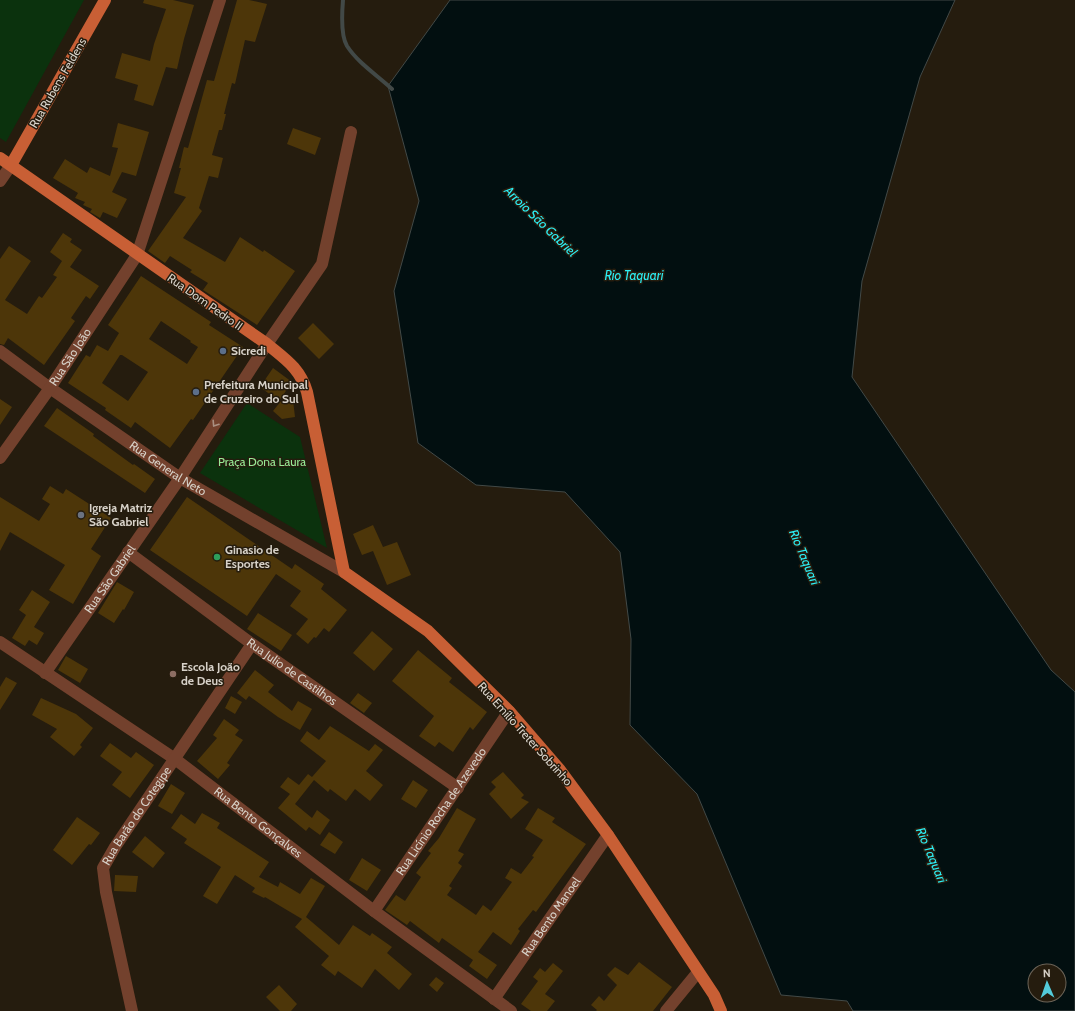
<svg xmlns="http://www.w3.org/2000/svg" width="1075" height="1011" font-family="Cabin,sans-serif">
<rect width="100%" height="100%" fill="#251c0e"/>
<!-- green -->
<path fill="#0b320d" d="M0,0H84L6,142L0,138Z
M247,403L300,437L327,548L200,473Z"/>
<!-- water -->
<path fill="#020f10" stroke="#424947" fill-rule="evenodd" d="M450,0H955L920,77L862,281L852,377L1051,670L1075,692V1011H853L847,1001L781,995L697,794L630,725L631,639L620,552L565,492L476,485L418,443L394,291L419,201L388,86ZM1035,971H1059V995H1035Z"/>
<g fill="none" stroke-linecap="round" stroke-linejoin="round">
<!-- stream -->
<path stroke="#424947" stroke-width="4" d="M343,0C342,12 341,36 347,46C358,63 377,75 392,89"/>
</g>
<!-- building -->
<path fill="#4d3609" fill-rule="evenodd" d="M144,0H173L194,5L184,39L177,69L166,67L153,106L134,100L138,85L115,78L122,53L150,61L154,44L166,9L143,3Z
M237,0H249L267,4L255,42L245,40L235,84L232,83L224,114H226L222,130H219L212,155L223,158L218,178L209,176L199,208L202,211L183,238L225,262L240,237L263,252L264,250L295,271L257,325L203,290L208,283L190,272L192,270L170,256L165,263L148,251L186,197L174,193L181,168H179L184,147L188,148L207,80L214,81Z
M118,123L149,132L136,176L122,172L112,192L127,199L117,218L103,212L100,218L90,212L92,209L83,205L85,202L75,198L78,193L53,178L65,159L87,173L90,167L110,176L118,148L112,147Z
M293,128L321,138L315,155L287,144Z
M63,233L72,239L70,242L82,250L70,267L99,286L90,299L86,296L71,318L75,321L44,365L8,338L4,345L0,344V259L9,246L31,261L5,300L27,314L39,296L42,298L57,277L53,275L62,261L50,252Z
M141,276L211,322L209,325L243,347L193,420L191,419L170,448L135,422L131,428L105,410L106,408L68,383L86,355L90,357L97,345L108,351L119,333L108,325ZM161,321L191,341L190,342L198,347L187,364L149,339ZM120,355H122L148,372L128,401L102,383Z
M313,323L334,344L319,359L298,338Z
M273,368L292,382L279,401L260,387Z
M0,399L12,407L0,425Z
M293,400L295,417L282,419L273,411L281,401Z
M57,408L94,434L93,436L133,465L134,464L155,479L145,493L44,426Z
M50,486L63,494L66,489L111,518L91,549L101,556L73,604L49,590L65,565L10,532L0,551V497L39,521L50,504L42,499Z
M187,497L292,569L295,564L324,584L321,589L347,610L329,632L324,628L316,638L314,637L308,644L296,634L308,619L290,606L301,591L276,574L247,616L150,550Z
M373,525L383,547L397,542L411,575L387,585L373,551L362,555L353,534Z
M117,582L134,592L124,610L123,609L114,623L98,613Z
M32,590L50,602L34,627L44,633L37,645L29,640L25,646L12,638L26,615L19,610Z
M258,613L292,635L281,651L247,629Z
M372,631L393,649L374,671L353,653Z
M418,650L452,678L449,682L487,712L473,730L470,727L453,752L439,742L435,747L419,736L434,716L392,681Z
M66,656L88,669L80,683L58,670Z
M255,670L274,685L268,692L292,711L298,701L312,709L300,730L278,717L249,696L246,700L237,693Z
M6,677L17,683L0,710V687Z
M358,693L372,703L364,713L350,703Z
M231,696L242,702L235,714L225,708Z
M41,698L76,714L93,728L80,745L82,747L74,756L50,737L57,729L32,715Z
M224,719L239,730L235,735L243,740L227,763L230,765L218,779L197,761L217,738L213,735Z
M330,726L369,751L375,744L383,750L366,771L383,785L370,801L355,789L346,801L330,789L328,792L314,780L295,804L312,818L317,810L330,820L320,835L309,827L306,831L278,808L290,794L280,787L288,777L299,785L308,774L312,777L326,761L300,741L307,731L319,740Z
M110,743L131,758L136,752L154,765L130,798L112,785L122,772L100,756Z
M503,772L524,795L521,798L529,802L511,819L489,794L496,787L491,782Z
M413,780L428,790L416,808L401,799Z
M171,784L185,793L172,814L158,806Z
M457,808L476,819L458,851L464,854L458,863L462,866L449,886L452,888L447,895L476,915L483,905L491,911L512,882L505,878L511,868L521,874L534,857L532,856L543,840L525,829L538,808L555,818L552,822L586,844L536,912L533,910L518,929L520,931L511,945L493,932L478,952L497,965L487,979L469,966L473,960L442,938L439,943L410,921L407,925L385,910L396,895L405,901L421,877L416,873L431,853L428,851L439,838Z
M202,813L220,823L217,828L269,862L259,877L278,887L280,882L300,894L311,878L325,886L306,917L339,945L353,925L370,936L372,933L392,947L387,953L412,974L399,990L375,969L362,988L338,971L335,976L321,965L329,956L295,927L302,919L265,897L264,898L252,892L255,888L235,875L217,904L203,896L221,867L184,843L187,839L171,828L181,814L195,824Z
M77,817L100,833L91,845L89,844L72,865L53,850Z
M329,832L343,842L335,854L320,845Z
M145,836L165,853L153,868L132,852Z
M362,858L381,870L367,891L349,880Z
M115,875L138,876L136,892L114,891Z
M639,962L672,987L653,1011H596L597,1010L591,1005L599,996L604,1001L617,985L607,975L615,967L628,975Z
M553,963L563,971L545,994L555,1001L547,1011H531L521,1004L538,981L533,977L540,968L545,972Z
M436,977L444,983L437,992L429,985Z
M279,985L297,1004L291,1011H280L266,997Z"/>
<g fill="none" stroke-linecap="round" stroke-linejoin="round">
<!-- minor -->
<g stroke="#73412d" stroke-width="12">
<path d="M0,181L11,165"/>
<path id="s1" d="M0,351L50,388L180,478L344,572"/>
<path id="s2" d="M0,458L50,388L137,255L220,0"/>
<path id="s3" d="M128,552L252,644L458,788"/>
<path id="s4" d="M0,642L175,759L374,911L511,1011"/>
<path id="s5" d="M45,673L180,478L267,344L322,264L351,132"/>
<path id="s6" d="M374,911L509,711"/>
<path id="s7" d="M494,999L608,835"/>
<path id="s8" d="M132,1011L106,892L103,868L115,847L252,644"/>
<path d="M666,1011L698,972"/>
</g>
<!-- major -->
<path stroke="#c85f35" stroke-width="12" d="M0,158L267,344C285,359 300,368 307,392L344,572L428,631L509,711L560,770L608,835L714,995L721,1011
M11,165L105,0"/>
</g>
<!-- one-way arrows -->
<defs><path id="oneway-chevron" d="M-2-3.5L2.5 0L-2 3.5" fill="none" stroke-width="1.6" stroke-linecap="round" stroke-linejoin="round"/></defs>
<use stroke="#aa9082" href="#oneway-chevron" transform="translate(215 424) rotate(123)"/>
<!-- markers -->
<g fill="#5c6f8a" stroke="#251c0e" stroke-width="1.5">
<circle cx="223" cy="351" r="4"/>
<circle cx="196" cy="392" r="4"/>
</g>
<circle fill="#6b7280" stroke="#251c0e" stroke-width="1.5" cx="81" cy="515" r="4"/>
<circle fill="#2e9e5b" stroke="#251c0e" stroke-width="1.5" cx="217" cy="557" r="4"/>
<circle fill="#8d6e63" stroke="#251c0e" stroke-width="1.5" cx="173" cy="674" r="4"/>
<g text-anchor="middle" stroke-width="3" stroke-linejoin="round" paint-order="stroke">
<!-- street labels -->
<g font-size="12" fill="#d7d1c8" stroke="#251c0e">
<text transform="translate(58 83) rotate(-60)" y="4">Rua Rubens Feldens</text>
<text transform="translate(205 302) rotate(35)" y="4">Rua Dom Pedro II</text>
<text dy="4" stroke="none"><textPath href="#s2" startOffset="123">Rua São João</textPath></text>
<text dy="4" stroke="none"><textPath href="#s1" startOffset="205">Rua General Neto</textPath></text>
<text dy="4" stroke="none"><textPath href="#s5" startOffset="114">Rua São Gabriel</textPath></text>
<text dy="4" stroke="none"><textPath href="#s3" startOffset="203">Rua Julio de Castilhos</textPath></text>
<text transform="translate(525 734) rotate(48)" y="4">Rua Emílio Treter Sobrinho</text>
<text dy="4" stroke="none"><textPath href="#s6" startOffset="120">Rua Licínio Rocha de Azevedo</textPath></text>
<text dy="4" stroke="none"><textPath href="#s8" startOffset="208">Rua Barão do Cotegipe</textPath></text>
<text dy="4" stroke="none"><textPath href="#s4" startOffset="315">Rua Bento Gonçalves</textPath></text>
<text dy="4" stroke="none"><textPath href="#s7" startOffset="100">Rua Bento Manoel</textPath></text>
</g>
<!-- poi labels -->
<g font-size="12" font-weight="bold" fill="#d7d1c8" stroke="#251c0e" text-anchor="start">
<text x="231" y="355">Sicredi</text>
<text x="204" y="389">Prefeitura Municipal<tspan x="204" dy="14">de Cruzeiro do Sul</tspan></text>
<text x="89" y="512">Igreja Matriz<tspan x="89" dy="14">São Gabriel</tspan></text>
<text x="225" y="554">Ginasio de<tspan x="225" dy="14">Esportes</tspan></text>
<text x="181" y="671">Escola João<tspan x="181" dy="14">de Deus</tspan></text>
</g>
<!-- park labels -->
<g font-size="12" fill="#97ea95" stroke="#251c0e">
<text x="262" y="466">Praça Dona Laura</text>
</g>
<!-- water labels -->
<g font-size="13" font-style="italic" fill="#2ceef4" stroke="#251c0e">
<text transform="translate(541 221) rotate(44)" y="5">Arroio São Gabriel</text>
<text x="634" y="280">Rio Taquari</text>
<text transform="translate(805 557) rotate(67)" y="5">Rio Taquari</text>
<text transform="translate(932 855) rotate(67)" y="5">Rio Taquari</text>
</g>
</g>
<!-- north arrow -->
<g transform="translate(1047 983) rotate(358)"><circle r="19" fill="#251c0e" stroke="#6c6458"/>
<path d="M0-3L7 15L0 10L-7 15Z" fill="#53cbda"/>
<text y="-6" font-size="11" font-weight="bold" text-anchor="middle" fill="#d7d1c8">N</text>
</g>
</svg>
